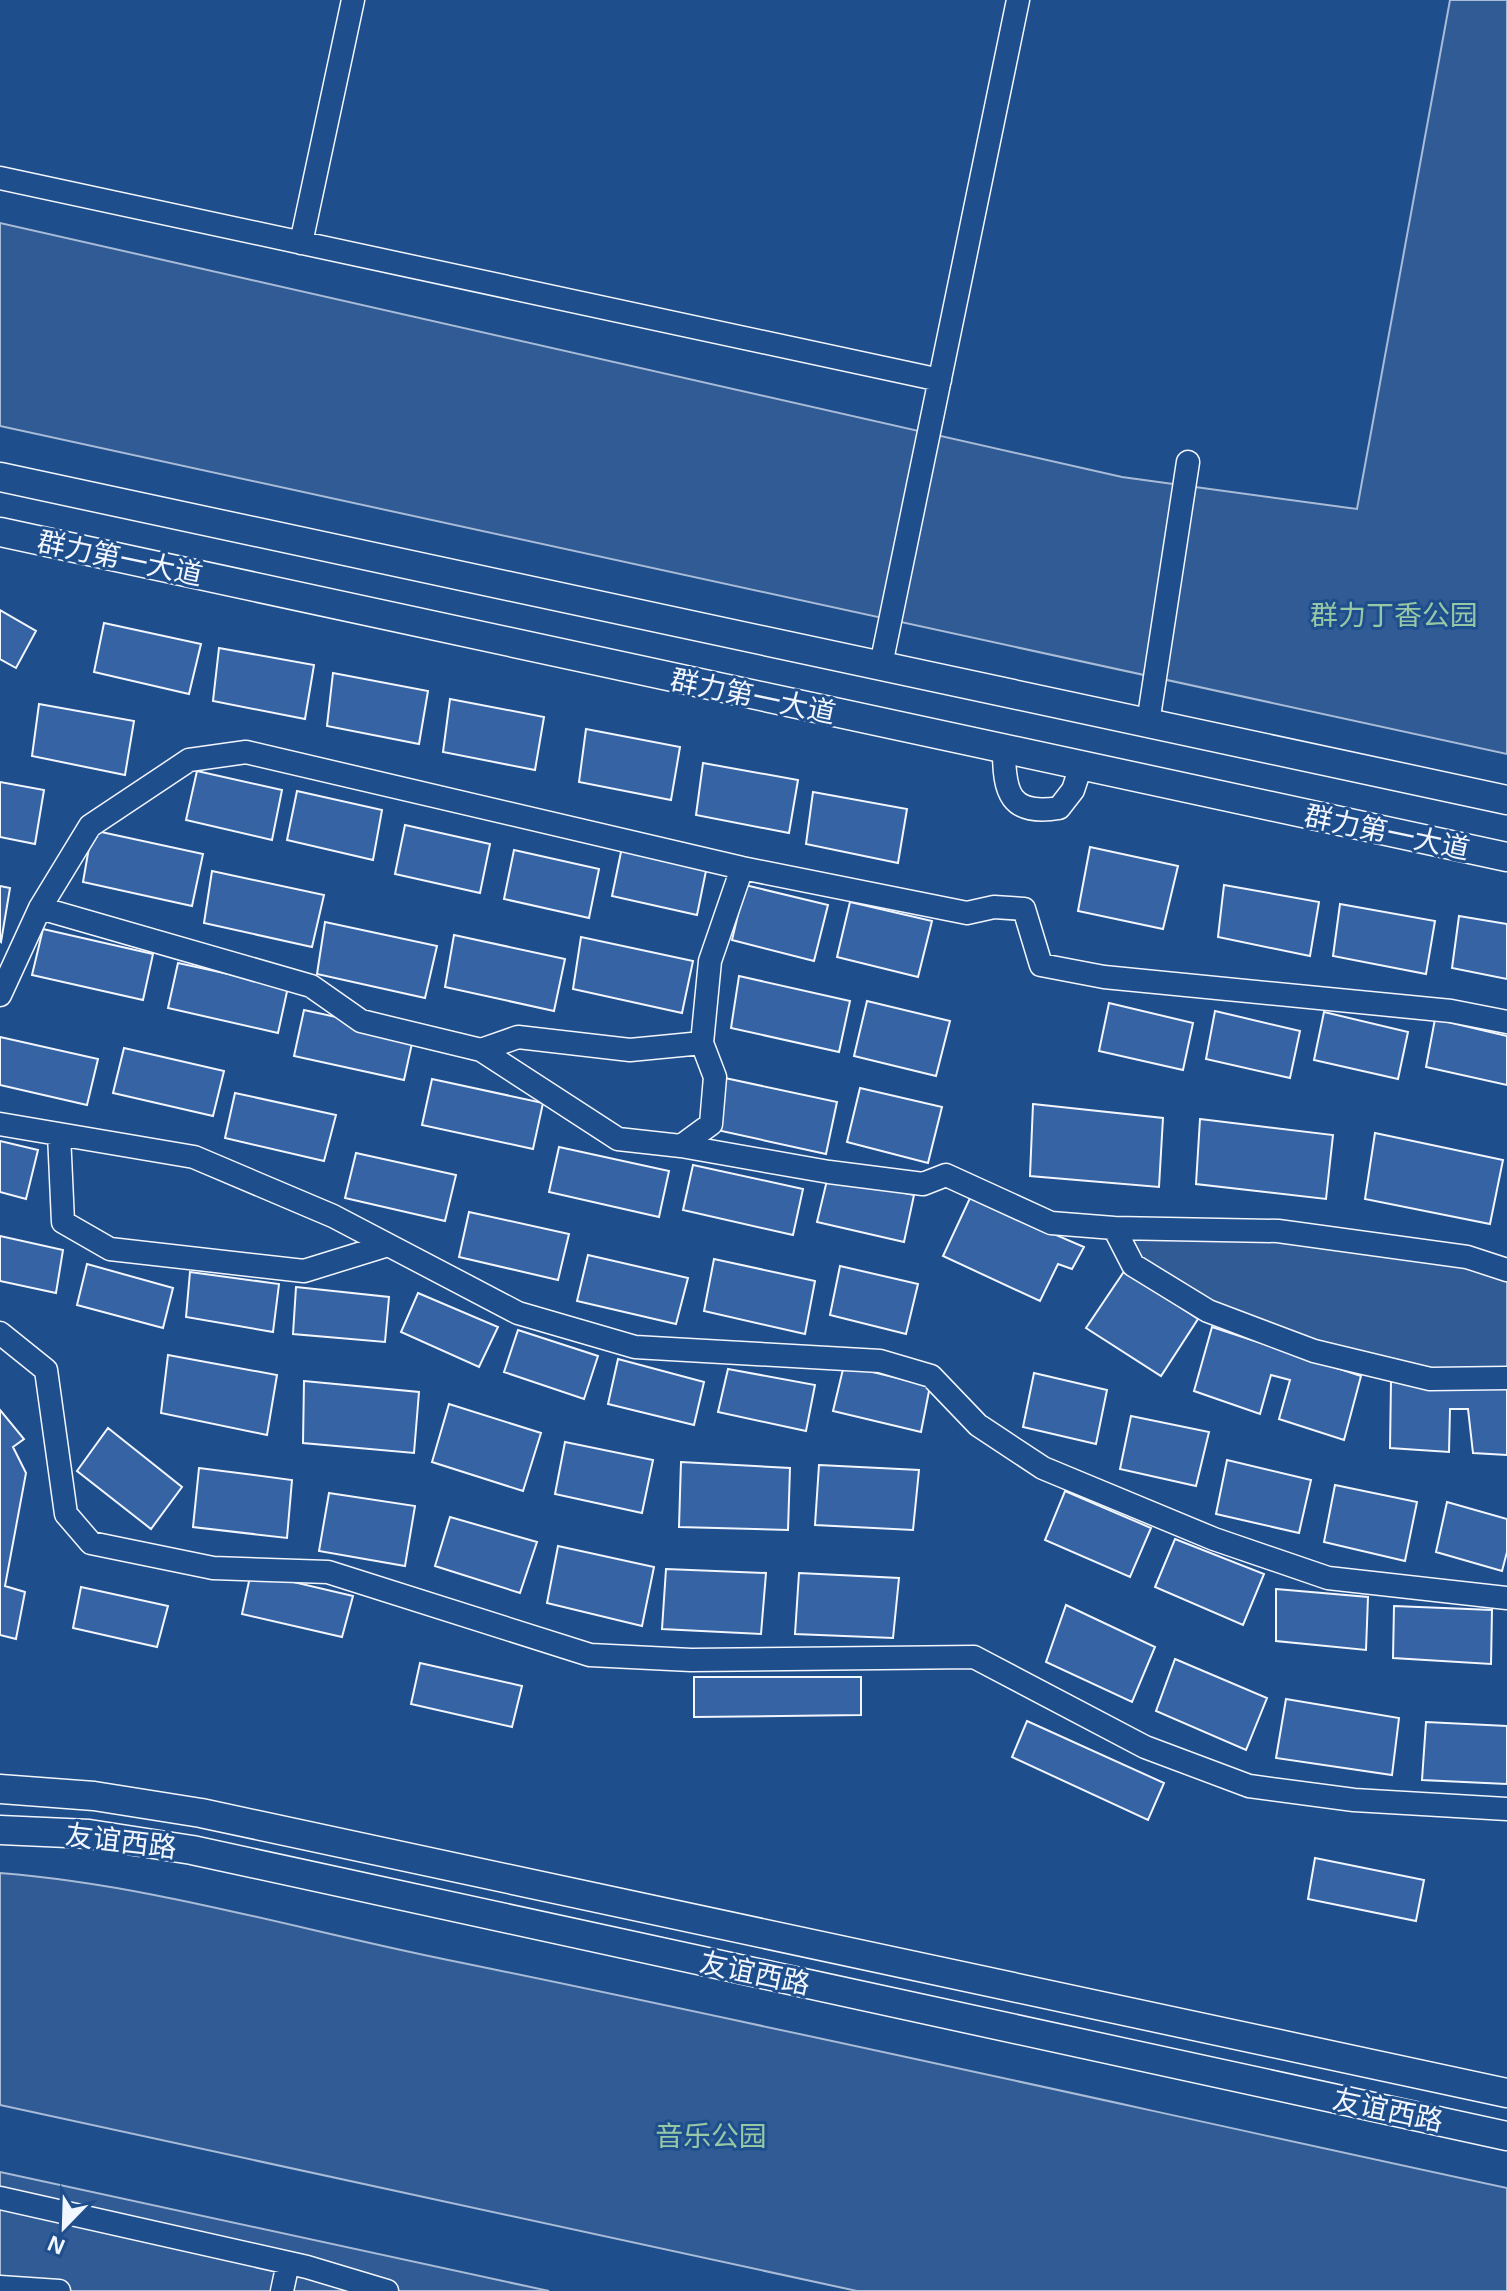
<svg xmlns="http://www.w3.org/2000/svg" width="1507" height="2291" font-family="Helvetica,'Noto Sans SC',sans-serif">
<rect width="100%" height="100%" fill="#1f4e8c"/>
<!-- green -->
<path fill="#305b95" stroke="#a8bbd7" stroke-width="2" d="M1450,0H1507V754L0,426V223L1122,477L1357,509Z
M1114,1228L1278,1231L1507,1270V1378L1430,1379L1314,1351L1133,1265Z
M0,1873C152,1885 299,1930 448,1960C802,2032 1154,2112 1507,2188V2291H857L0,2105Z
M0,2172L549,2291H0Z"/>
<!-- building -->
<path fill="#3563a3" stroke="#f2f6ff" stroke-width="2" d="M0,610L36,631L16,668L0,659Z
M104,623L201,644L189,694L94,672Z
M219,648L314,665L305,719L213,701Z
M333,673L428,691L419,744L327,726Z
M450,699L544,717L535,770L443,752Z
M39,704L134,721L125,775L32,756Z
M586,729L680,747L671,800L579,782Z
M703,763L798,780L789,833L696,815Z
M197,771L282,790L272,840L186,820Z
M0,782L44,790L35,844L0,837Z
M297,791L382,810L373,860L287,840Z
M813,792L907,809L898,863L806,844Z
M405,825L490,844L480,893L395,874Z
M92,830L203,854L192,906L83,882Z
M622,847L707,866L697,915L612,896Z
M1090,847L1178,866L1163,929L1078,911Z
M514,850L599,869L589,918L504,899Z
M212,871L324,895L312,947L204,923Z
M745,885L828,905L814,961L732,940Z
M1224,885L1319,902L1310,956L1218,937Z
M0,886L10,888L1,942L0,941Z
M850,902L932,921L918,977L837,957Z
M1340,904L1435,921L1426,974L1333,956Z
M1459,916L1507,924V979L1452,968Z
M325,922L437,946L425,998L317,974Z
M43,929L153,954L143,1000L32,975Z
M454,935L565,959L554,1011L445,987Z
M581,937L693,961L682,1013L573,989Z
M178,963L288,987L278,1033L168,1008Z
M739,976L850,1001L839,1052L731,1028Z
M867,1001L950,1021L936,1076L854,1056Z
M1109,1003L1193,1023L1183,1070L1099,1051Z
M304,1010L414,1034L404,1080L294,1056Z
M1215,1011L1300,1031L1290,1078L1206,1059Z
M1324,1012L1408,1032L1398,1079L1314,1060Z
M1435,1019L1507,1036V1085L1426,1067Z
M0,1037L98,1059L87,1105L0,1085Z
M124,1048L224,1071L213,1116L113,1093Z
M725,1078L837,1102L826,1154L717,1130Z
M432,1079L543,1103L533,1149L422,1125Z
M860,1088L942,1107L928,1163L847,1142Z
M235,1093L336,1115L324,1161L225,1138Z
M1033,1104L1163,1118L1159,1187L1030,1176Z
M1200,1119L1333,1135L1326,1199L1196,1184Z
M1375,1133L1503,1160L1490,1224L1365,1199Z
M0,1141L38,1150L26,1199L0,1192Z
M559,1147L669,1171L659,1217L549,1192Z
M356,1153L456,1175L445,1221L345,1198Z
M693,1165L803,1189L793,1235L683,1210Z
M828,1176L914,1195L904,1242L817,1222Z
M970,1198L1084,1247L1072,1269L1058,1264L1040,1301L943,1256Z
M469,1212L569,1234L558,1280L459,1257Z
M0,1236L63,1250L56,1293L0,1281Z
M588,1255L688,1278L676,1324L577,1301Z
M714,1259L815,1281L805,1334L704,1311Z
M87,1264L173,1288L163,1328L77,1305Z
M840,1266L918,1284L906,1334L830,1315Z
M1125,1270L1198,1319L1161,1376L1086,1328Z
M190,1272L279,1284L273,1332L186,1317Z
M296,1287L389,1297L385,1342L293,1334Z
M418,1293L498,1327L479,1367L401,1332Z
M1212,1327L1361,1376L1344,1440L1279,1419L1290,1380L1271,1375L1260,1414L1194,1391Z
M518,1330L598,1356L584,1399L504,1372Z
M168,1355L277,1375L267,1435L161,1413Z
M618,1359L704,1382L694,1425L608,1404Z
M844,1365L930,1386L921,1432L833,1411Z
M728,1369L815,1385L806,1431L718,1412Z
M1034,1373L1107,1390L1096,1444L1023,1427Z
M304,1381L419,1392L414,1453L303,1443Z
M1391,1381L1507,1386V1455L1473,1453L1468,1409H1450L1449,1452L1390,1448Z
M449,1404L541,1433L523,1491L432,1462Z
M0,1410L24,1439L13,1447L26,1473L5,1586L25,1592L16,1639L0,1635Z
M1131,1416L1209,1432L1196,1486L1120,1469Z
M108,1428L182,1487L151,1529L77,1471Z
M565,1442L653,1460L642,1513L555,1494Z
M1227,1460L1311,1480L1299,1533L1216,1514Z
M681,1462L790,1468L788,1530L679,1527Z
M819,1465L919,1470L913,1530L815,1525Z
M199,1468L292,1480L287,1538L193,1527Z
M1335,1485L1417,1502L1405,1561L1324,1542Z
M1065,1491L1151,1528L1130,1577L1045,1540Z
M329,1493L415,1506L405,1566L319,1551Z
M1447,1502L1507,1519V1552L1502,1571L1436,1552Z
M450,1517L537,1542L520,1593L435,1566Z
M1175,1539L1264,1574L1243,1625L1155,1587Z
M558,1546L654,1567L642,1626L547,1603Z
M666,1569L766,1573L761,1634L662,1629Z
M251,1572L353,1596L342,1637L242,1614Z
M799,1573L899,1578L893,1638L795,1634Z
M81,1587L168,1606L157,1647L73,1628Z
M1276,1589L1368,1597L1366,1650L1276,1641Z
M1066,1605L1155,1647L1132,1702L1046,1662Z
M1394,1606L1492,1610L1491,1664L1393,1658Z
M1175,1659L1267,1698L1246,1750L1156,1711Z
M420,1663L522,1686L512,1727L411,1704Z
M694,1677H861V1715L694,1717Z
M1286,1699L1399,1718L1392,1775L1276,1758Z
M1027,1721L1164,1783L1148,1820L1012,1757Z
M1426,1722L1507,1726V1784L1422,1780Z
M1315,1858L1424,1880L1416,1921L1308,1899Z"/>
<g fill="none" stroke-linecap="round" stroke-linejoin="round">
<defs>
<path id="minor" d="M0,178L940,380
M301,243L353,0
M881,665L1018,0
M1148,723L1188,462
M1004,750C1004,793 1010,816 1059,808L1073,790L1081,766
M40,908L311,986L361,1021L481,1050L618,1139L681,1146L711,1124L715,1077L702,1043L710,961L742,868
M0,995L40,908L90,826L189,760L246,752L742,868L967,913L994,907L1024,909L1041,965L1104,977L1451,1011L1507,1022
M481,1050L518,1037L630,1050L702,1043
M0,1124L194,1157L333,1216L518,1313L635,1347L880,1361L931,1376L978,1425L1043,1468L1214,1539L1328,1578L1507,1598
M59,1134L63,1222L110,1249L304,1271L388,1245
M681,1146L829,1172L923,1184L946,1175L1051,1223L1114,1228L1133,1265L1208,1311L1314,1351L1430,1379L1507,1378
M1114,1228L1278,1231L1467,1257L1507,1270
M0,1333L46,1370L66,1514L91,1543L213,1568L328,1572L590,1655L691,1660L974,1657L1145,1747L1249,1786L1354,1800L1507,1809
M0,2198L307,2267L387,2291
M0,2287L59,2291
M282,2291L288,2263"/>
<path id="major" d="M0,477L1507,800
M0,532L1507,857
M0,1789L94,1796L201,1813L1507,2093
M0,1830L89,1834L192,1850L1507,2136"/>
</defs>
<!-- minor casing -->
<use href="#minor" stroke="#f2f6ff" stroke-width="25"/>
<!-- major casing -->
<use href="#major" stroke="#f2f6ff" stroke-width="31"/>
<!-- minor -->
<use href="#minor" stroke="#1f4e8c" stroke-width="22"/>
<!-- major -->
<use href="#major" stroke="#1f4e8c" stroke-width="28"/>
</g>
<g text-anchor="middle" stroke-width="6" stroke-linejoin="round" paint-order="stroke">
<!-- street labels -->
<g font-size="28" fill="#f2f6ff" stroke="#1f4e8c">
<text transform="translate(120 558) rotate(12)" y="10">群力第一大道</text>
<text transform="translate(753 696) rotate(12)" y="10">群力第一大道</text>
<text transform="translate(1387 832) rotate(12)" y="10">群力第一大道</text>
<text transform="translate(121 1841) rotate(7)" y="10">友谊西路</text>
<text transform="translate(755 1973) rotate(12)" y="10">友谊西路</text>
<text transform="translate(1388 2110) rotate(12)" y="10">友谊西路</text>
</g>
<!-- park labels -->
<g font-size="28" fill="#97c8a6" stroke="#1f4e8c">
<text x="1394" y="625">群力丁香公园</text>
<text x="711" y="2146">音乐公园</text>
</g>
</g>
<!-- north arrow -->
<g transform="translate(64 2227) rotate(203)" stroke="#1f4e8c" stroke-width="6" paint-order="stroke">
<path d="M0-6L14 30L0 20L-14 30Z" fill="#f2f6ff"/>
<text y="-12" font-size="22" font-weight="bold" text-anchor="middle" fill="#f2f6ff">N</text>
</g>
</svg>
